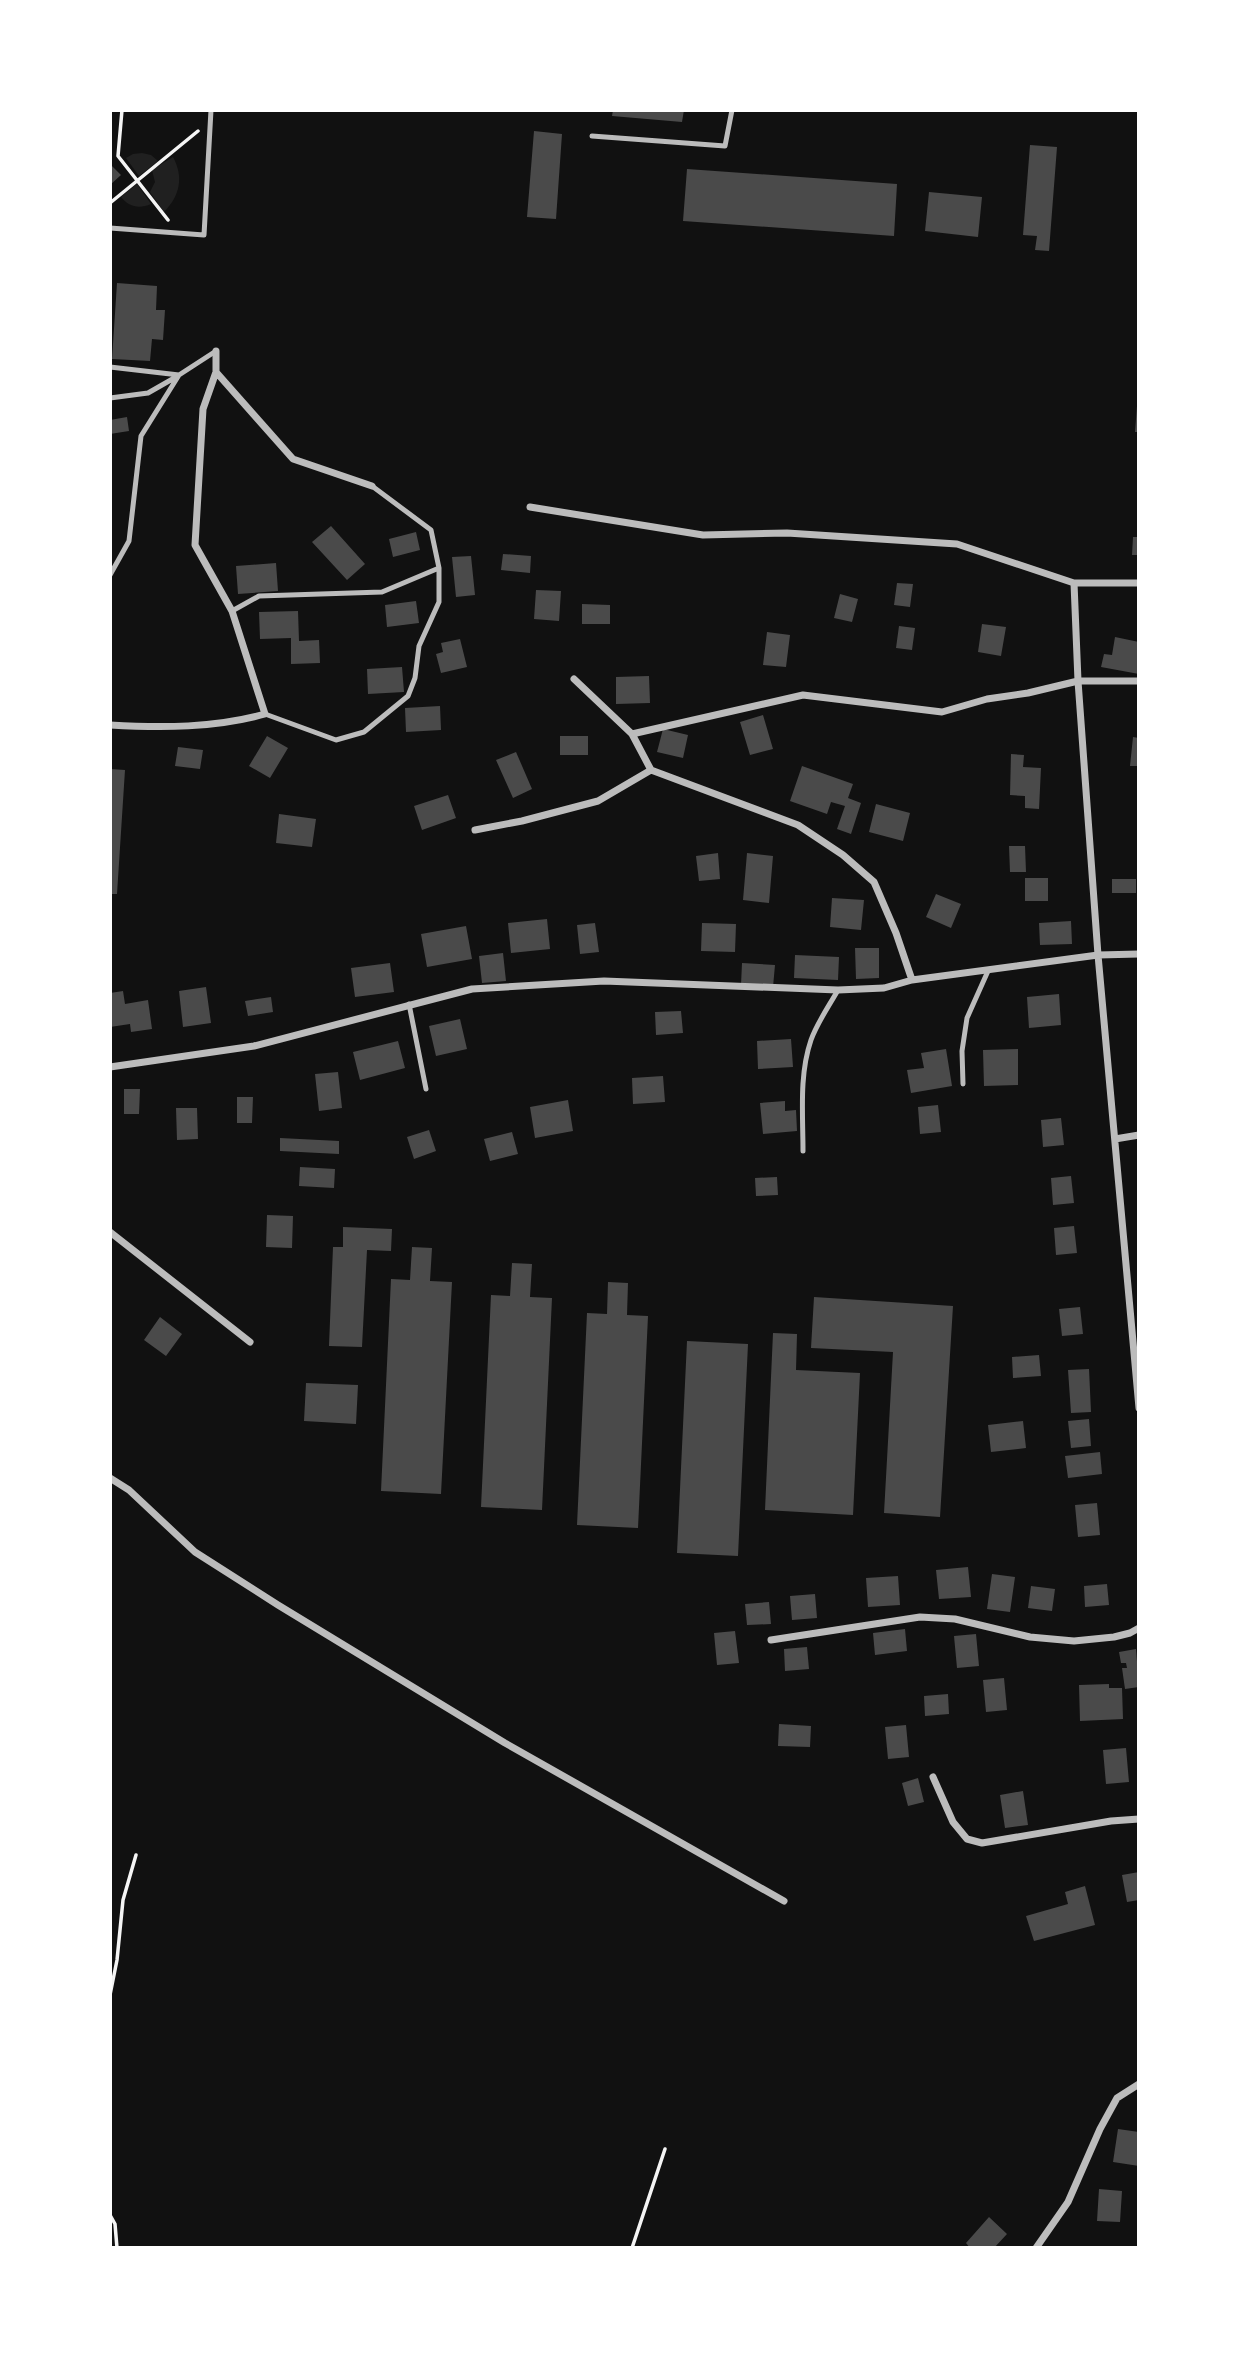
<svg xmlns="http://www.w3.org/2000/svg" width="1249" height="2358" font-family="Roboto,sans-serif">
<rect width="100%" height="100%" fill="#111"/>
<!-- green -->
<path fill="#202020" d="M142,153L151,155L158,161L139,176L126,158L133,154Z
M173,157C184,177 180,196 164,212L150,192L155,182L152,170Z
M137,184L151,204C139,209 129,207 121,197Z"/>
<!-- building -->
<path fill="#4a4a4a" d="M613,110H684L682,122L612,116Z
M534,131L562,134L556,219L527,217Z
M1030,145L1057,147L1049,251L1035,250L1037,236L1023,235Z
M110,164L121,175L110,185Z
M687,169L897,184L894,236L683,221Z
M929,192L982,197L978,237L925,231Z
M117,283L157,286L156,310H165L163,340L152,339L150,361L112,359Z
M1137,406H1139V432H1135Z
M127,417L129,431L110,434V420Z
M331,526L365,564L347,580L312,542Z
M416,532L420,550L393,557L389,539Z
M1133,537H1139V555H1132Z
M503,554L531,556L530,573L501,570Z
M471,556L475,595L456,597L452,557Z
M276,563L278,591L238,594L236,566Z
M897,583L913,584L910,607L894,605Z
M536,590L561,591L559,621L534,619Z
M840,594L858,599L852,622L834,618Z
M416,601L419,623L387,627L385,605Z
M582,604L610,605V624H582Z
M298,611L299,641L319,640L320,663L291,664V638L260,639L259,612Z
M982,624L1006,627L1001,656L978,652Z
M899,626L915,628L912,650L896,648Z
M767,632L790,635L786,667L763,665Z
M1115,637L1139,642V674L1101,667L1104,654L1112,655Z
M460,639L467,667L441,673L436,654L443,652L441,643Z
M402,667L404,692L368,694L367,669Z
M649,676L650,703L616,704V677Z
M440,706L441,730L406,732L405,708Z
M763,715L773,749L750,755L740,722Z
M663,729L688,735L683,758L657,752Z
M267,736L288,748L270,778L249,766Z
M560,736H588V755H560Z
M1133,737L1139,738V766H1130Z
M178,747L203,750L200,769L175,766Z
M516,752L532,789L513,798L496,760Z
M1011,754L1024,755L1023,767L1041,768L1039,809L1025,808V796L1010,795Z
M802,766L853,784L848,798L861,803L851,834L837,829L845,806L831,802L827,814L790,801Z
M110,769L125,770L117,894H110Z
M448,795L456,818L422,830L414,806Z
M876,804L910,813L903,841L869,832Z
M279,814L316,819L312,847L276,843Z
M1009,846H1025L1026,872H1010Z
M718,853L720,879L699,881L696,856Z
M747,853L773,856L769,903L743,900Z
M1025,878H1048V901H1025Z
M1112,879H1136V893H1112Z
M936,894L961,904L951,928L926,917Z
M832,898L864,900L861,930L830,927Z
M547,919L550,949L511,953L508,923Z
M1071,921L1072,944L1040,945L1039,923Z
M595,923L599,952L580,954L577,925Z
M702,923L736,924L735,952L701,951Z
M466,926L472,959L427,967L421,934Z
M855,948H879V978L856,979Z
M503,953L506,981L482,983L479,956Z
M795,955L839,957L838,980L794,978Z
M390,963L394,992L355,997L351,968Z
M742,963L775,965L773,987L741,985Z
M206,987L211,1023L183,1027L179,991Z
M123,991L125,1004L148,1000L152,1029L131,1032L130,1024L110,1027V993Z
M1059,994L1061,1025L1029,1028L1027,997Z
M271,997L273,1012L248,1016L245,1001Z
M681,1011L683,1033L656,1035L655,1012Z
M460,1019L467,1049L436,1056L429,1026Z
M791,1039L793,1067L758,1069L757,1041Z
M398,1041L405,1068L360,1080L353,1052Z
M946,1049L952,1086L911,1093L907,1070L924,1068L921,1053Z
M1018,1049V1085L984,1086L983,1050Z
M338,1072L342,1108L319,1111L315,1074Z
M663,1076L665,1102L633,1104L632,1078Z
M124,1089H140L139,1114H124Z
M237,1097H253L252,1123H237Z
M568,1100L573,1131L535,1138L530,1107Z
M785,1101V1111L796,1110L797,1131L763,1134L760,1103Z
M938,1105L941,1132L920,1134L918,1107Z
M176,1108H197L198,1139L177,1140Z
M1061,1118L1064,1145L1043,1147L1041,1120Z
M429,1130L436,1151L414,1159L407,1137Z
M512,1132L518,1154L490,1161L484,1139Z
M280,1138L339,1141V1154L280,1151Z
M300,1167L335,1169L334,1188L299,1186Z
M1071,1176L1074,1203L1053,1205L1051,1178Z
M777,1177L778,1195L756,1196L755,1178Z
M267,1215L293,1216L292,1248L266,1247Z
M1074,1226L1077,1253L1056,1255L1054,1228Z
M343,1227L392,1229L391,1251L367,1250L362,1347L329,1346L333,1247H343Z
M412,1247L432,1248L430,1281L452,1282L441,1494L381,1491L391,1279L410,1280Z
M512,1263L532,1264L530,1297L552,1298L542,1510L481,1507L491,1295L510,1296Z
M608,1282L628,1283L627,1315L648,1316L638,1528L577,1525L587,1313L607,1314Z
M814,1297L953,1306L940,1517L884,1513L893,1352L811,1348Z
M1080,1307L1083,1334L1062,1336L1059,1309Z
M160,1317L182,1334L166,1356L144,1340Z
M773,1333L797,1334L796,1370L860,1373L853,1515L765,1510Z
M687,1341L748,1344L738,1556L677,1553Z
M1039,1355L1041,1376L1013,1378L1012,1357Z
M1089,1369L1091,1412L1071,1413L1068,1370Z
M306,1383L358,1385L356,1424L304,1421Z
M1089,1419L1091,1446L1071,1448L1068,1421Z
M1023,1421L1026,1448L991,1452L988,1425Z
M1100,1452L1102,1474L1068,1478L1065,1456Z
M1097,1503L1100,1535L1078,1537L1075,1505Z
M968,1567L971,1597L939,1599L936,1570Z
M992,1574L1015,1577L1010,1612L987,1609Z
M898,1576L900,1605L868,1607L866,1578Z
M1107,1584L1109,1605L1085,1607L1084,1586Z
M1031,1586L1055,1589L1052,1611L1028,1608Z
M815,1594L817,1618L792,1620L790,1596Z
M769,1602L771,1624L747,1625L745,1604Z
M905,1629L907,1651L875,1655L873,1633Z
M735,1631L739,1663L717,1665L714,1633Z
M976,1634L979,1666L957,1668L954,1636Z
M807,1647L809,1669L785,1671L784,1649Z
M1136,1649L1139,1687L1125,1689L1122,1668H1127L1126,1663H1121L1119,1652Z
M1004,1678L1007,1710L986,1712L983,1680Z
M1109,1684V1688H1122L1123,1719L1080,1721L1079,1685Z
M948,1694L949,1714L925,1716L924,1696Z
M779,1724L811,1726L810,1747L778,1746Z
M906,1725L909,1757L888,1759L885,1727Z
M1126,1748L1129,1782L1106,1784L1103,1750Z
M918,1778L924,1802L908,1806L902,1783Z
M1023,1791L1028,1825L1005,1828L1000,1795Z
M1139,1872V1900L1127,1902L1122,1875Z
M1085,1886L1095,1925L1034,1941L1026,1916L1068,1904L1065,1892Z
M1118,2129L1139,2132V2166L1113,2162Z
M1099,2189L1122,2191L1120,2222L1097,2221Z
M989,2217L1007,2234L994,2248H970L966,2243Z"/>
<g fill="none" stroke-linecap="round" stroke-linejoin="round">
<!-- path -->
<path stroke="#f5f5f5" stroke-width="3.5" d="M122,110L118,156L168,220
M110,203L198,131
M110,1995L117,1960L123,1900L136,1855
M110,2215L115,2224L117,2248
M632,2248L665,2149"/>
<!-- service -->
<path stroke="#bcbcbc" stroke-width="5" d="M592,136L725,146L732,110
M110,228L204,235L211,110
M110,367L179,375L216,351
M110,398L148,393L176,377
M110,575L129,541L141,436L179,375
M232,611L259,596L382,592L439,568
M265,714L336,740L364,732L408,696L415,678L419,646L439,602V568L431,530L372,486
M409,1004L426,1089
M963,1084L962,1051L967,1018L988,971
M803,1151C803,1114 799,1075 811,1040C817,1023 829,1006 838,990"/>
<!-- minor -->
<path stroke="#bcbcbc" stroke-width="7" d="M216,372L293,459L372,486
M530,507L703,535L787,533L957,544L1074,583H1139
M1074,583L1078,681L1098,955L1139,1408
M574,679L632,734L803,695L942,712L987,699L1028,693L1078,681H1139
M110,725C162,728 215,728 265,714L232,611L195,545L203,409L216,372V351
M632,734L651,770L798,825L843,855L874,882L896,933L912,980
M475,830L522,821L598,801L651,770
M110,1067L254,1046L472,989L604,981L838,990L884,988L912,980L1098,955L1139,954
M1115,1139L1139,1135
M110,1232L250,1342
M110,1478L129,1490L195,1552L278,1605L505,1743L784,1901
M771,1640L920,1617L955,1619L1030,1637L1074,1641L1114,1637L1130,1633L1139,1628
M933,1777L953,1822L967,1839L982,1843L1111,1821L1139,1819
M1036,2248L1068,2202L1100,2129L1117,2098L1139,2084"/>
</g>
<!-- border -->
<rect width="1249" height="2358" fill="none" stroke="#ffffff" stroke-width="224"/>
</svg>
